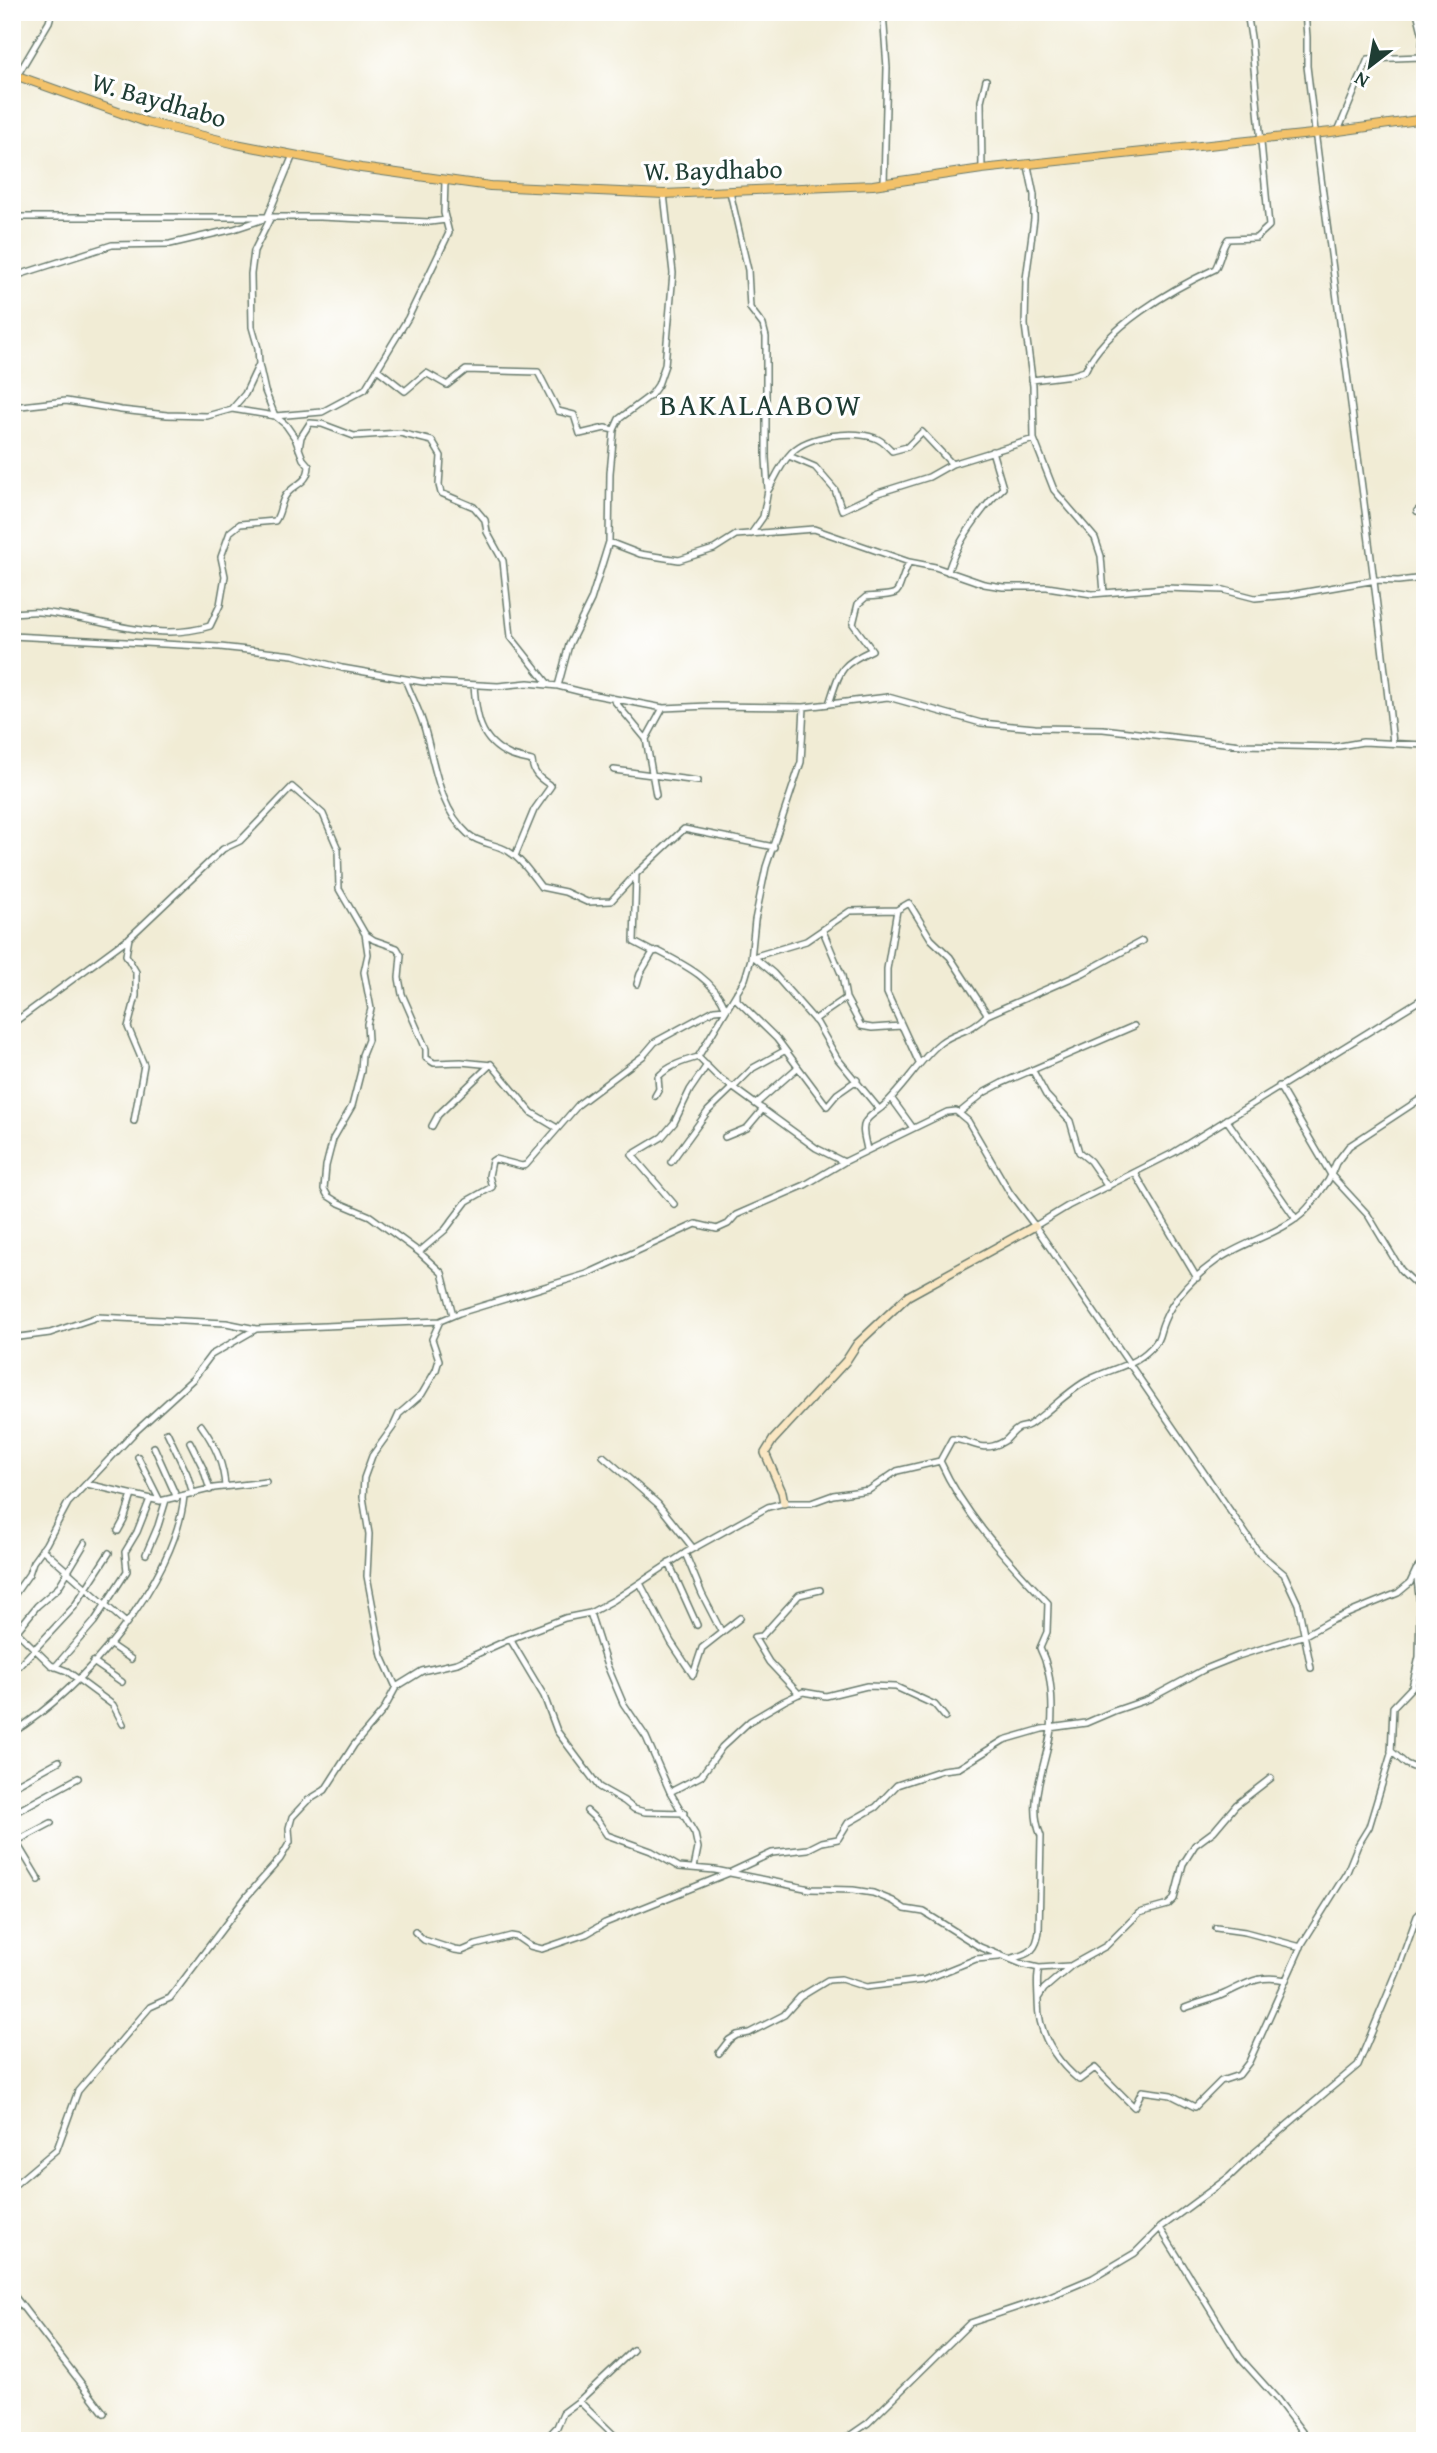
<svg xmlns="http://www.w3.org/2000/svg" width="1437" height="2453" font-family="'Gentium Book Plus',serif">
<rect width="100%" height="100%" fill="#fff"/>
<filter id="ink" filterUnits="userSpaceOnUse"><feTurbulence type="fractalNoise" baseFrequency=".0143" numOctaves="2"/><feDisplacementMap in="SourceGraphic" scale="14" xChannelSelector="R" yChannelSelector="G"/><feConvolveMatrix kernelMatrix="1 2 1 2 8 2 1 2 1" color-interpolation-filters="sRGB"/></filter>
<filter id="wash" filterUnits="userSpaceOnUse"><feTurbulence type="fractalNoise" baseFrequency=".00686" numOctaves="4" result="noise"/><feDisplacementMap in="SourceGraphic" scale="28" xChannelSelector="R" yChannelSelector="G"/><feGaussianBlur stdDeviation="1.57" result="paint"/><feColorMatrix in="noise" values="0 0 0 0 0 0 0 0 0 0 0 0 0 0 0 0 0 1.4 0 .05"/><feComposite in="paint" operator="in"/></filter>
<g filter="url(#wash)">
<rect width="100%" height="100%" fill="#f1ecd5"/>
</g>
<g filter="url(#ink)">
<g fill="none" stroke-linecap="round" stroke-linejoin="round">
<defs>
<path id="street" d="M883,12L887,68L884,183
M1305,12L1307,37V66C1334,292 1369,517 1393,743
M1417,12L1423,36L1421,57L1425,93
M17,76L49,22L52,12
M1338,131L1368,59L1421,57
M1028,166L1034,195V219L1026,279L1025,325L1033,386L1034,439L1054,490L1095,538L1101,556L1104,593
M982,169L981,101L986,80
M730,192L748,270L750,308L763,325L766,337V458L768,490L763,517L751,534
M12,217H320L430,222L446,220
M12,277L112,245L170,244L234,229L267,218L293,155
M377,369L405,391L426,373L447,385L466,370L538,372L558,411L574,415L580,434L605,428L614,430
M1032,380L1072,375L1085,371C1105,327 1172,289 1215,269C1221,259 1221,248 1228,239L1256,238L1269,226L1251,37L1247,12
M12,407L66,401L121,410L167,415L207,416L232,409L275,416L322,412L365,389L408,318L449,233L444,213L445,181
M232,409L245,394L259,364
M299,449L301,437L310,423L322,424L354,436L400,433L432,441L441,456L439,485L441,493L474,507L485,520L487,532L503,561L511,637L549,685
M789,456L815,467L835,490L842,510L878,493L929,477L952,464L1034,439
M769,489C776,476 782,462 792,452C809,435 853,430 875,438C882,440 887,446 892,451L907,447L922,432L952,464
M1417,511L1425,504
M609,542L610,473L614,430L619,419L651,395L658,385L665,365L673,273L664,194
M948,572C955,545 983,506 1003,488L992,451
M12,613C21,613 31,611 39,612C95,616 153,644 210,626L220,605L225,576L221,557L230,532L240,524L275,521C281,513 280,503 286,495C295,483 308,484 309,466L303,459L295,438L286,425L275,416L265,391L259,364L258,348L252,327L251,274L254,251L271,217
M12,636L220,647L293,655L342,668L423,682L498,686L528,683L558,686L590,694L663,708L709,706L804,707L888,697L981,723L1035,728L1103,729L1241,745L1334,747L1363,742L1425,745
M405,679C411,696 421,713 425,730C435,765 439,808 468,834C479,844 497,844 508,851C521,859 532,875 541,887L565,892L587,902L611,901L636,874
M474,685C476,715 479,741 510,755C517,758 525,759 532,761C533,775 541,779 551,786L534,810L515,856
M558,686L569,645L591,600L609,542L640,554L679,560L714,549L736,535L814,529L909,562L935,567L984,584L1003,587H1047L1092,594L1165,588L1224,590L1255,598L1289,595L1376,580L1398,581L1425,578
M612,698L646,739
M829,704C840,671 839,665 872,650L853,624L858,604L866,597C907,594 893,597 909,562
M804,707L801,762L766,867L755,920L751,959L745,979L698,1057L717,1076L816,1148L844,1162
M614,770L698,781
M656,795L646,739L663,708
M897,910L887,969V993L919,1063
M823,931L842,976L846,998
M365,934L368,954L364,972L371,1009L367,1024L368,1040L362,1055L361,1071L352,1106L333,1139L326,1166L324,1189L328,1196L339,1203L370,1216L419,1252
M653,952L634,942L636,874L684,829L774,847
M756,956L806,941L850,911L897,910L909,903L931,939L950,957L986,1012L987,1015C970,1033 955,1031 940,1043C918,1061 904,1088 881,1108C876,1112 867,1117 865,1123C861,1130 866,1142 867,1150
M754,957L773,973L817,1023L837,1058L879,1109
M737,992V1000L777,1039L827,1106L837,1094L857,1080
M987,1015L1083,973L1142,941
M814,1020L846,998L861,1026L872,1028L901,1026
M12,1024L126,940
M1033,1071L1046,1095L1070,1121L1079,1152L1090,1161L1108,1187
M734,1087L753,1068L784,1051
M655,1096L659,1089L658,1077C668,1066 684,1061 698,1057
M1425,1096L1349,1146L1336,1163L1331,1175L1368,1215L1401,1270L1425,1293
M892,1099L913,1128
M756,1104L797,1068
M959,1113L985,1092L1002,1083L1134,1026
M1226,1119L1296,1219
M134,1121L144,1065L128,1027L136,996V972L126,955L129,938L223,849L240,841L292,787L323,814L338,849L339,889L365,934L374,940L397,948L401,955L399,978L402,994L426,1049V1058L434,1063L461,1062L492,1065L532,1113L557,1128
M432,1126L438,1115L491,1064
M725,1137L747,1128L763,1109
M671,1162L708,1111L733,1087
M1135,1173L1197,1278
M674,1204L632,1155L662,1137L674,1123L690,1090L707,1065
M1035,1226L1259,1553L1284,1574L1298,1604L1311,1668
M453,1315L442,1273L419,1252L445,1230L467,1201L492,1187L489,1176L492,1161L495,1159L522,1166L526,1165L579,1104L643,1056L655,1042L714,1010L726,1009C714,979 685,965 658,951L653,952L640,974L637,984
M12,1338L50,1333L97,1317L226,1323L256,1329
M201,1425C214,1443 224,1465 225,1487
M167,1432L187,1474L193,1494
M190,1442L203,1468L210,1490
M154,1447L177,1498
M603,1456L658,1504L693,1548
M138,1457L160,1501
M940,1461C966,1518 1006,1558 1048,1603L1047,1632L1040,1648C1042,1654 1045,1658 1046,1664C1052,1682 1053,1710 1051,1729C1047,1765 1026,1801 1041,1836L1039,1931C1037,1949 1030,1955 1012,1958
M87,1484L160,1501L214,1488L266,1482
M118,1531L124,1520L132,1495
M42,1549L126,1623
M685,1553L702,1594L721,1631
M146,1554L158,1526L166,1500
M669,1563L697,1625
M640,1583L671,1642L693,1675
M12,1598L29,1574L33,1562L46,1544L68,1503L135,1432L193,1379L211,1355L256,1329L440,1321
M590,1613L606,1663L623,1703L646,1737L670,1792L695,1834L698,1848L694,1868
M12,1627L51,1665L67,1671L113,1705L123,1724
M17,1631L37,1606L58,1588L85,1543
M510,1639L544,1696L557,1731L599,1787L624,1801L634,1809L645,1812L684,1813
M109,1644L131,1659
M93,1662L122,1682
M20,1665L74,1607L109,1553
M55,1667L94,1622L127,1571L125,1552L137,1532L150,1499
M693,1675L702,1648L740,1618
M396,1687L422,1671L457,1663L510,1639L565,1618L590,1613L614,1600L685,1553L768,1507L784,1503H811L833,1495L869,1490L897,1471L940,1461L952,1439C966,1439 979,1450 993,1446C1011,1441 1008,1434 1019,1428C1022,1427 1026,1427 1029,1425C1048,1412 1064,1395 1083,1383C1104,1370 1133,1367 1150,1349C1162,1337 1158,1335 1164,1321C1173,1298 1196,1275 1216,1261C1241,1243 1273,1236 1297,1218C1310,1209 1318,1194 1328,1181L1331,1175L1279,1086
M799,1694L769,1662L754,1637L762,1636L799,1595L820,1590
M12,1733C82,1690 176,1581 184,1496
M1391,1751L1406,1764L1425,1772
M12,1787L59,1761
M670,1792L701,1776L722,1747L750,1721L784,1701L803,1692L826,1696L867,1686L896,1687L935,1705L945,1717
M587,1811L597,1820L607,1835L651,1851L679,1867L715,1870L810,1889L853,1890L873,1893L893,1901L905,1909L924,1912L980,1947L1022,1964L1039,1968C1036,1979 1038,1990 1038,2001C1038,2034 1054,2059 1079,2080L1095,2068L1134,2107L1142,2091L1171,2095L1195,2107L1221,2081L1239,2075L1249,2062L1302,1944L1347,1872L1358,1845L1369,1827L1391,1754L1393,1707L1412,1687L1419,1657L1420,1605L1416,1570
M12,1814L78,1778
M12,1835L39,1880
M17,1841L51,1823
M12,1895L18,1904
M1216,1928L1245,1932L1301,1947
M415,1932L424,1940L455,1950L462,1951L476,1945L511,1936L517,1937L530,1946L542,1949L586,1934L605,1923L729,1873L772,1853L808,1849L822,1842L838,1839L848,1823L876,1807L897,1785L942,1770L959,1768L1004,1740L1042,1729L1086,1723L1114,1711L1149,1699L1203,1670L1238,1656L1305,1635L1330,1621L1398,1593L1410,1583L1416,1570L1425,1559
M1039,1968L1069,1966
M1039,1997L1044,1989L1072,1965L1106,1946L1139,1913L1168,1905L1174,1899L1183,1864L1195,1845L1214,1831L1236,1805L1271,1778
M1185,2008C1197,2003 1211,2000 1222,1995C1247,1984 1257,1974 1286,1980
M719,2053L729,2040L737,2035L749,2033L784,2015L800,1997L828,1980L841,1979L866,1987L924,1980L976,1959L999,1957
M12,2187L57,2149L78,2091L150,2007L170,1998L247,1896L280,1859L290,1842L289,1828L292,1817L307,1801L325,1790L354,1745L383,1711L396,1687L382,1656L367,1576L369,1534L363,1497L364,1478L372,1456L393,1427L399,1414L422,1394L436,1370L439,1360L432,1339L440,1321L459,1313L587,1274L696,1224L717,1229L728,1224L736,1215L805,1185L844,1162L947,1112L956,1111L968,1121L1010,1193L1035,1226L1068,1206L1173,1153L1425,997
M1160,2228L1240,2358L1277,2399L1309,2441
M12,2293L104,2413
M579,2401L620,2441
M544,2441L557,2427L563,2413L579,2401L633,2350
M842,2441L868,2423L970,2323L1048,2297L1093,2278L1135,2253L1160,2228L1229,2177L1254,2153L1358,2065L1397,1972L1417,1916L1425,1908"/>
<path id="secondary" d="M784,1503L782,1492L765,1453L773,1440L846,1361L857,1344L908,1296L1035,1226"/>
<path id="primary" d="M12,74L146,122L236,144L361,168L490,186L664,194L873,185L982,169L1331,132L1425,119"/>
</defs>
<!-- street casing -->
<use href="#street" stroke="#687a6c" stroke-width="8"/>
<!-- secondary casing -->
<use href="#secondary" stroke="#687a6c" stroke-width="10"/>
<!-- primary casing -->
<use href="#primary" stroke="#687a6c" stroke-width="10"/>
<!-- street -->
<use href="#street" stroke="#fff" stroke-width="5"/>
<!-- secondary -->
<use href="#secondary" stroke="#fae7c3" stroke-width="7"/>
<!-- primary -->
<use href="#primary" stroke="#f3c26a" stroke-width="8"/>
</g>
</g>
<g text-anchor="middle" stroke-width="6" stroke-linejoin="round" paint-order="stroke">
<!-- street labels -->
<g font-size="26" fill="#1f3d34" stroke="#fff">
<text transform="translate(159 100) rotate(16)" y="9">W. Baydhabo</text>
<text transform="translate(713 170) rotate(-1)" y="9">W. Baydhabo</text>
</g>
<!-- quarter labels -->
<g font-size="30" letter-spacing="2" fill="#1f3d34" stroke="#fff">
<text x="761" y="415">BAKALAABOW</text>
</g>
</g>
<!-- margin -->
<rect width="1437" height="2453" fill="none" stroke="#fff" stroke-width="42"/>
<!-- north arrow -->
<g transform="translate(1370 66) rotate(211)" stroke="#ffffff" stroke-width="5" paint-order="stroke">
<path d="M0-5L12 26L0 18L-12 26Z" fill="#1f3d34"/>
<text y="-10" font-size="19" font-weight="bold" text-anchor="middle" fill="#1f3d34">N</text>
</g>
</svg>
